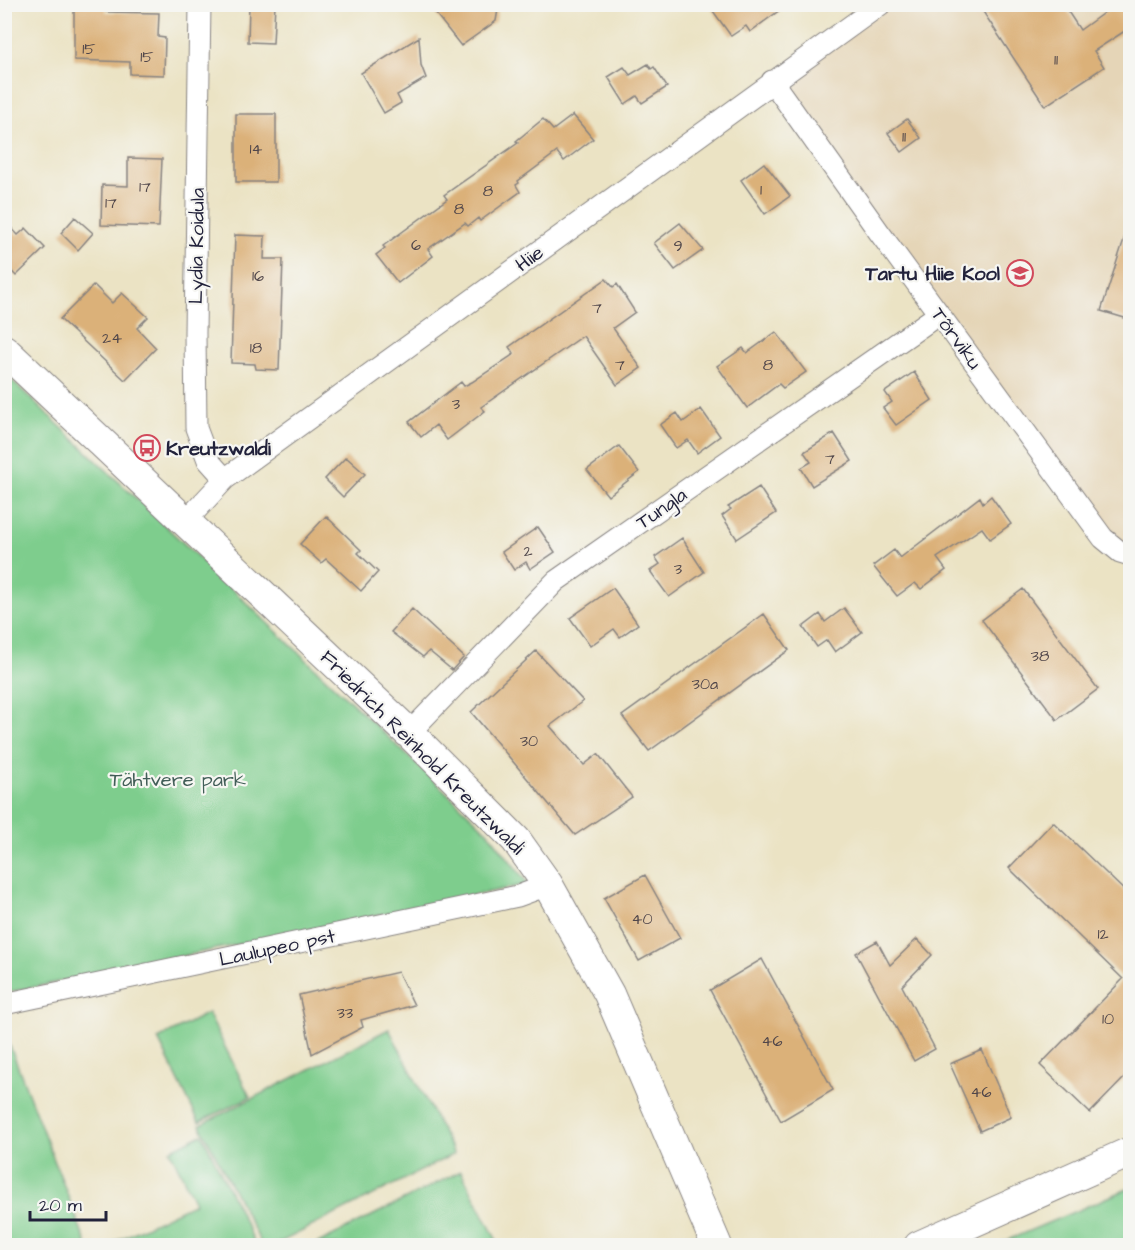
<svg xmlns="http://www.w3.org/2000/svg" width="1135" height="1250" font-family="'Architects Daughter',sans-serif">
<rect width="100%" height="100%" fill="#f6f6f2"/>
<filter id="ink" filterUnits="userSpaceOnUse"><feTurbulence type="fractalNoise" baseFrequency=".0167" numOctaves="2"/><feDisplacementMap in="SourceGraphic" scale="12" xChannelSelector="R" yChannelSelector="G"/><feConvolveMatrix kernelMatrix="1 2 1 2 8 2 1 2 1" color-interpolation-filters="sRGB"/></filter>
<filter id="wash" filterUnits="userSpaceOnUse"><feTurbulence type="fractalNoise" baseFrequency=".008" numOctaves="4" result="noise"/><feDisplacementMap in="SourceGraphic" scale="24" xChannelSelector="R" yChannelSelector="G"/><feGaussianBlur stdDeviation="1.35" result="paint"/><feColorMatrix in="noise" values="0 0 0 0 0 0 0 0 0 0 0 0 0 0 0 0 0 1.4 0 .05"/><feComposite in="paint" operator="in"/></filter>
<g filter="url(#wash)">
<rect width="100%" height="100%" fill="#ebe3c4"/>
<!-- built -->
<path fill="#e5d5b7" d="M881,5H1130V555L1120,552L772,81Z"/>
<!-- green -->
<path fill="#7ecd8d" stroke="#507864" stroke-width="1.5" d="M4,373L487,831L528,884L5,993Z
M208,1013L250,1097L199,1122L158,1039Z
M389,1029L454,1154L275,1245H262L200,1125Z
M8,1041L87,1245H5L4,1042Z
M202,1134L256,1245H108L195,1203L170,1150Z
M461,1171L499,1245H314Z
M1130,1188V1245H996Z"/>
<g id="blocks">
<!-- building -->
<path fill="#dbb179" d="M74,4H106V12L159,13L158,37L165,38L164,75L130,74V62L74,60Z
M249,4H275L273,43L248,42Z
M428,4H499L496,21L461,46Z
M708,4H788L750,32L746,26L731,36Z
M978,4H1063L1080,30L1116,4H1131V27L1094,51L1104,67L1045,106Z
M419,37L421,65L426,78L397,95L401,103L384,113L361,73Z
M648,64L651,69L654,67L667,87L642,103L637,96L625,104L608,77L624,67L630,75Z
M236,114H276V182H236Z
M573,115L593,139L564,161L557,152L518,181L519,183L516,185L520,192L480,221L478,218L468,226L465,223L428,249L433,256L398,283L376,255L385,248L383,246L447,199L444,195L518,143L516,141L543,119L553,130Z
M907,119L921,138L902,152L888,133Z
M128,158L162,159L159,227L101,225L102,185L128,186Z
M764,163L790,196L765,214L741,180Z
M75,217L93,233L78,250L61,233Z
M4,220L18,235L26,228L45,248L16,276L4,263Z
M680,223L703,250L675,270L654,243Z
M1126,233L1131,234V308L1128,319L1101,311Z
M235,235L265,236L264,259H283L279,370L256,369L255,364L231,363Z
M606,279L613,287L617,284L635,312L613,328L641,368L617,385L583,336L481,407L485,411L447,440L436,425L421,437L409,422L461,382L464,386L472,382L514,354L509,347Z
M94,285L112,303L122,293L148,317L137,328L156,348L125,380L60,319Z
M776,332L806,372L783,388L779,384L747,408L717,366L743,348L747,353Z
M914,372L932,400L896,425L883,408L892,402L885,392Z
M701,409L720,436L697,453L688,440L676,448L660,425L677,413L683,422Z
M834,433L852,461L812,486L801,468L811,462L804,452Z
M619,446L639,472L608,496L587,470Z
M346,457L365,474L343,497L325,479Z
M759,487L776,513L737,539L722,516L731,509L728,507Z
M991,496L1011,524L990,539L982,528L937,558L946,570L921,589L915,583L897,596L873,566L894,550L900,558L980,497L983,503Z
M326,516L361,550L358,553L378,572L361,591L326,559L321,563L300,544Z
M538,527L555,552L530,569L526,562L514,570L502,552Z
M682,538L704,572L669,597L650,571L660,564L655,557Z
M613,588L638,624L620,637L614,629L590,646L570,618Z
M1023,589L1098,689L1057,720L982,620Z
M844,608L862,632L835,652L827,640L817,647L803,627L820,614L825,622Z
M412,609L464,657L452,670L429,651L423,657L391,632Z
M764,614L789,650L649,751L622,716Z
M536,651L583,701L550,726L584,765L598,754L632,797L575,835L471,712Z
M1053,822L1131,897V1071L1090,1113L1040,1065L1123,979L1009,868Z
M645,875L680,938L639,961L604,898Z
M917,939L932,955L902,986L935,1049L914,1061L856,953L877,941L890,965Z
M762,959L833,1090L781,1121L710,990Z
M398,972L414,1005L361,1020L363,1027L312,1054L299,995Z
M982,1050L1011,1117L980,1131L950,1064Z"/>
</g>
</g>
<g filter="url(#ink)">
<use href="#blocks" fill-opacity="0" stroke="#868280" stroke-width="1.5"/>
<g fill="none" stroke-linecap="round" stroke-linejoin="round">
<defs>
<path id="street" d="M200,4L195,333L196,428L208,460L225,479
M772,81L879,232L1103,538L1120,552L1130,555
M185,522L225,479L881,4
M409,733L556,581L939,314
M4,1004L518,896L548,885"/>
<path id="secondary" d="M4,350L409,733L516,840L548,885L609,994L717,1246
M919,1246L1130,1152"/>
</defs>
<!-- street casing -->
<use href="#street" stroke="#868280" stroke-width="23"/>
<!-- secondary casing -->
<use href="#secondary" stroke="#868280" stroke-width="32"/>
<!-- street -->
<use href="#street" stroke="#fff" stroke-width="21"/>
<!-- secondary -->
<use href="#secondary" stroke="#fff" stroke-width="30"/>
</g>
</g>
<!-- icons -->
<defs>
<symbol id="school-ring" viewBox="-11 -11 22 22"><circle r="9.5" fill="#f6f6f2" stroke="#d1495b" stroke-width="1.5"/><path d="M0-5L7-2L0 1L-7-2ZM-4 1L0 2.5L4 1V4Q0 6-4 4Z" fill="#d1495b"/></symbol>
<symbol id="bus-ring" viewBox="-11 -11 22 22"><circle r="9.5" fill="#f6f6f2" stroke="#d1495b" stroke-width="1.5"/><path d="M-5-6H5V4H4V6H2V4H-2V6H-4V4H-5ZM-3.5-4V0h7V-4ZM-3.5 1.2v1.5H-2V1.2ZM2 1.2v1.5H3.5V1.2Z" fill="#d1495b"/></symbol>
</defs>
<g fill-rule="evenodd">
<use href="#school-ring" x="1005" y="258" width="30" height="30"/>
<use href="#bus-ring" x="132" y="433" width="30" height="30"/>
</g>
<g text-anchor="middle" stroke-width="4.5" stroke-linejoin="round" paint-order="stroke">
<!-- number labels -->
<g font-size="16" fill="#50464a">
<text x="89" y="54">15</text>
<text x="147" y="62">15</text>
<text x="1056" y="65">11</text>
<text x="904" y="142">11</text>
<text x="256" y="154">14</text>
<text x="145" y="192">17</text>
<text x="761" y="195">1</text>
<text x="488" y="196">8</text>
<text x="111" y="208">17</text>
<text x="459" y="214">8</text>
<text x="416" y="250">6</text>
<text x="678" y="251">9</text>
<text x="258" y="281">16</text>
<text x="597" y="313">7</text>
<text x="112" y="343">24</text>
<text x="256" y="353">18</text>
<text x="620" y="370">7</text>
<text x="768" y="370">8</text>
<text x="456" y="409">3</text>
<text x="830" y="464">7</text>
<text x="528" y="556">2</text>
<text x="678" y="574">3</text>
<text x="1040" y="661">38</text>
<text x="705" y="689">30a</text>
<text x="529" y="746">30</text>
<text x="642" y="924">40</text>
<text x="1103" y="939">12</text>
<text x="345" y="1018">33</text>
<text x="1108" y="1024">10</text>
<text x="772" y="1046">46</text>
<text x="981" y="1097">46</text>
</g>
<!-- street labels -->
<g font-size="20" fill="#22223b" stroke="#f6f6f2">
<text transform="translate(196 246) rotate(-89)" y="7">Lydia Koidula</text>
<text transform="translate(529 258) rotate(-36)" y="7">Hiie</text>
<text transform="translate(957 338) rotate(54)" y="7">Tõrviku</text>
<text transform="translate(661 508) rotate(-35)" y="7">Tungla</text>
<text transform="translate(423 752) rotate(45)" y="7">Friedrich Reinhold Kreutzwaldi</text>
<text transform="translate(277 947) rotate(-12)" y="7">Laulupeo pst</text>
</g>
<!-- poi labels -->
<g font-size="20" font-weight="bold" fill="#22223b" stroke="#f6f6f2" text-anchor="end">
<text x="1000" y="280">Tartu Hiie Kool</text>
<text x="166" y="455" text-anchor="start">Kreutzwaldi</text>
</g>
<!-- park labels -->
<g font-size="20" fill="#425e58" stroke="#f6f6f2">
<text x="178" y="786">Tähtvere park</text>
</g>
</g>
<!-- margin -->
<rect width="1135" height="1250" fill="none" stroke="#f6f6f2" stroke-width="24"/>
<!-- scale -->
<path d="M30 1211v9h76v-9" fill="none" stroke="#22223b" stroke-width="3"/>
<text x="39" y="1211" font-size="18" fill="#22223b" stroke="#f6f6f2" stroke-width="4.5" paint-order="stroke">20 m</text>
</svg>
